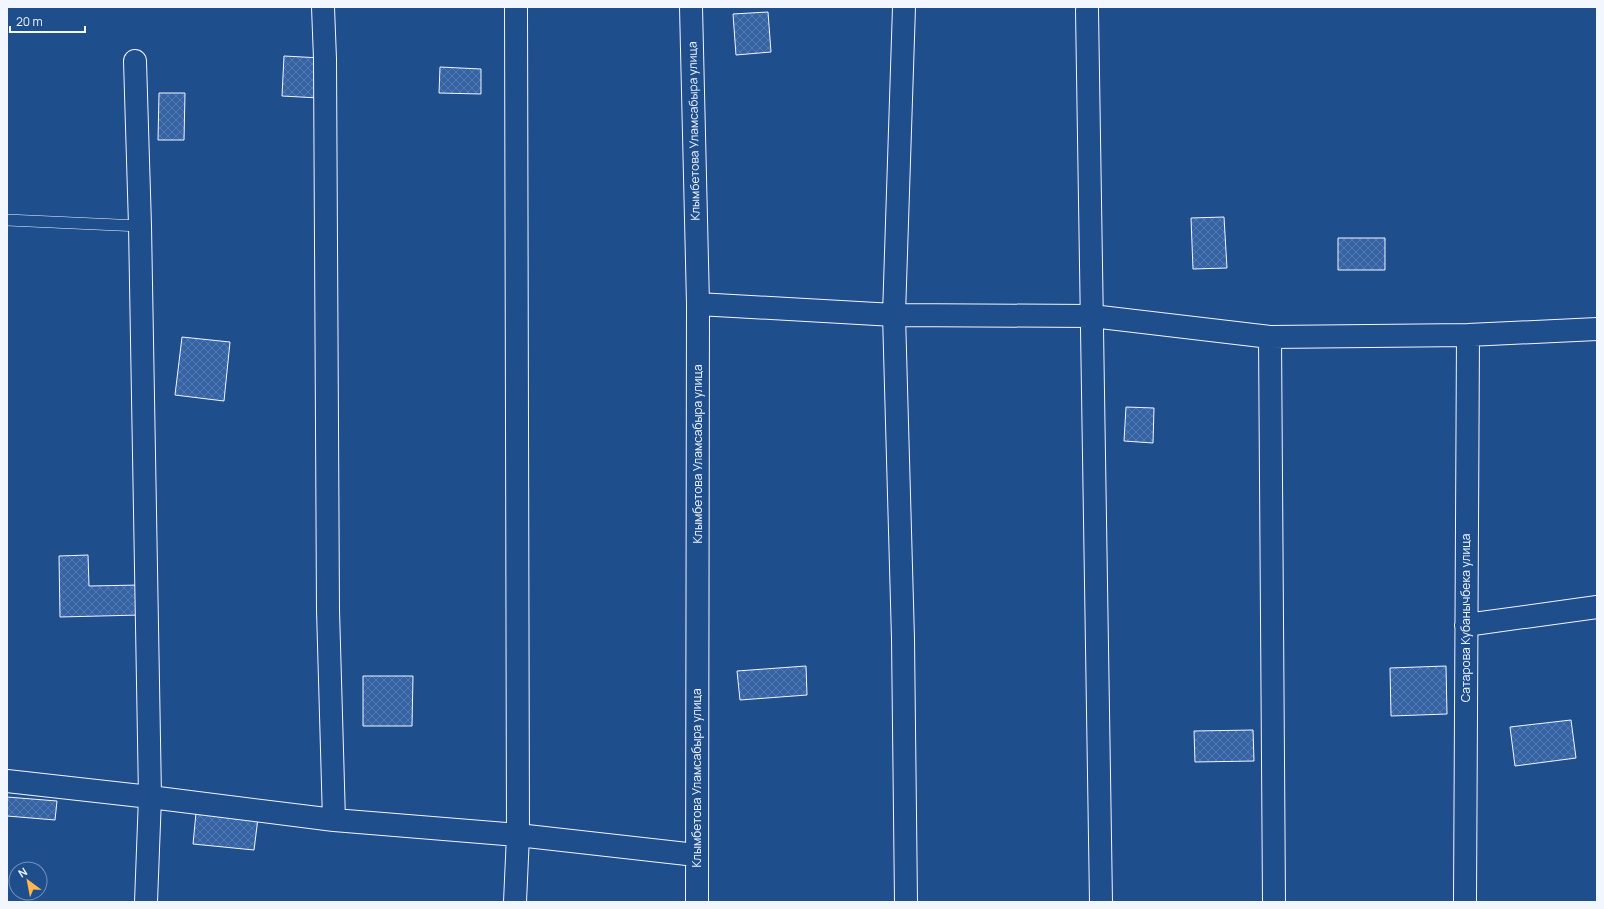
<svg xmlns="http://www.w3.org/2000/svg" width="1604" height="909" font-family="Manrope,sans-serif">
<defs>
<pattern id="building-cross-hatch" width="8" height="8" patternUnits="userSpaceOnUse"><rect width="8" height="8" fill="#3563a3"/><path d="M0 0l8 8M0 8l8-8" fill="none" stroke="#537ab1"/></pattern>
</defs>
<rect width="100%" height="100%" fill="#1f4e8c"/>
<!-- building -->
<path fill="url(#building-cross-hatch)" stroke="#f2f6ff" d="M768,12L771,52L736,55L733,14Z
M284,56L321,58L319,98L282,96Z
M440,67L481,69V94L439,93Z
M159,93H185L184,140H158Z
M1224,217L1227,268L1193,269L1191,218Z
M1338,238H1385V270H1338Z
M182,337L230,342L224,401L175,395Z
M1126,407L1154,408L1153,443L1124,441Z
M88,555L89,586L140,585V615L60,617L59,556Z
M806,666L807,695L740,700L737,671Z
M1446,666L1447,714L1391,716L1390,668Z
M363,676H413L412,726H363Z
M1571,720L1576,758L1515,766L1510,727Z
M1253,730L1254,761L1195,762L1194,731Z
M7,797L57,801L55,820L7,816Z
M196,813L258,818L254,850L193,844Z"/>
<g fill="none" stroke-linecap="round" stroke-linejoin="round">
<defs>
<path id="lane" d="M7,220L140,226"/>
<path id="street" d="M323,7L325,59L328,610L334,820
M691,7L698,304L697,902
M904,7L894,315L903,639L906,902
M1087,10L1101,902
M135,61L140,226L150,797L146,902
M698,304L894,315L1092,316L1270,337L1468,335L1597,329
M1270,337L1274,902
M1466,625L1597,607
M7,781L150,797L334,820L518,835L696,855
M515,902L518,835L516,7
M1465,902L1468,335"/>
</defs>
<!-- lane casing -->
<use href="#lane" stroke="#f2f6ff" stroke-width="12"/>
<!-- street casing -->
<use href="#street" stroke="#f2f6ff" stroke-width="24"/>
<!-- lane -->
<use href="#lane" stroke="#1f4e8c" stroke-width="11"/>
<!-- street -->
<use href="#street" stroke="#1f4e8c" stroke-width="22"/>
</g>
<g text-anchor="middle" stroke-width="3" stroke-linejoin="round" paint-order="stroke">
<!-- street labels -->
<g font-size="12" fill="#f2f6ff" stroke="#1f4e8c">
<text transform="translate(694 131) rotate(-91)" y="4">Клымбетова Уламсабыра улица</text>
<text transform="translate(698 454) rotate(-90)" y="4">Клымбетова Уламсабыра улица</text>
<text transform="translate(1466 618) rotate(-90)" y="4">Сатарова Кубанычбека улица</text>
<text transform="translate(697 778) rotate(-90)" y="4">Клымбетова Уламсабыра улица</text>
</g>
</g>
<!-- border -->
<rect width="1604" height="909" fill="none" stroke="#f2f6ff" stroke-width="16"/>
<!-- north arrow -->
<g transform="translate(28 881) rotate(328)"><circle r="19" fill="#1f4e8c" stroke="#7391ba"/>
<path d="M0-3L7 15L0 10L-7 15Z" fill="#ffb74d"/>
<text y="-6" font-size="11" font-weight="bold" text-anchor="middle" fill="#f2f6ff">N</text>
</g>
<!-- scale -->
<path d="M10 26v6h75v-6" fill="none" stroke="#f2f6ff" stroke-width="2"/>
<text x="16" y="26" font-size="12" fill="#f2f6ff" stroke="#1f4e8c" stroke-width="3" paint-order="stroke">20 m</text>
</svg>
